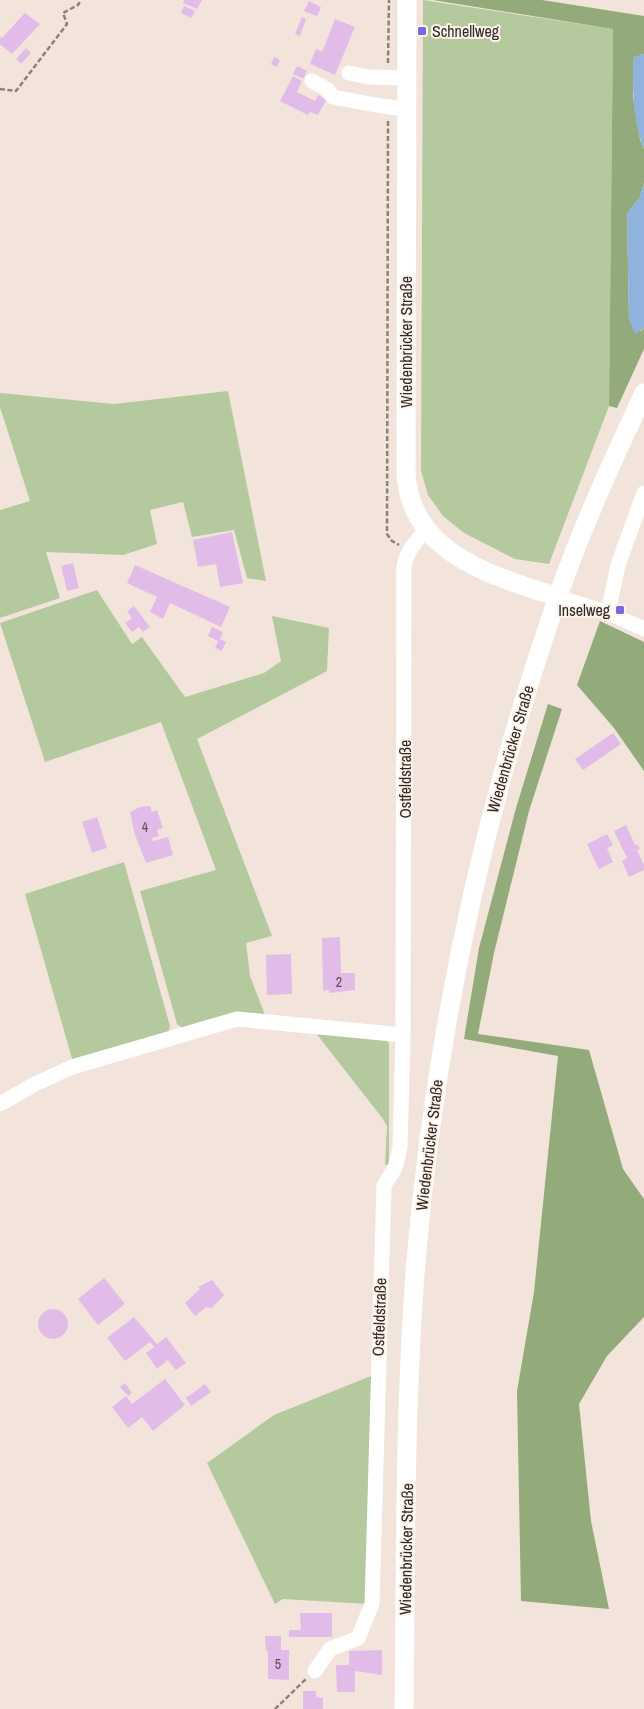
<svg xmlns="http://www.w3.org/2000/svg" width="644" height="1709" font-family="'Archivo Narrow',sans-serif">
<rect width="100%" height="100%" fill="#f3e4db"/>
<!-- green -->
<path fill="#b4c99e" d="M423,0L613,29L609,406L549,564L515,559L464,533L443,516L428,495L421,471Z
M228,391L266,581L247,578L234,530L192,537L183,502L150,510L157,544L123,555L46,552L60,598L0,618V510L30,501L0,407V393L114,404Z
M97,590L132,644L142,637L185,697L264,673L281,661L272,616L329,628L327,671L197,739L272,936L246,943L250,976L265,1015L184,1029L177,1024L140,891L216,870L161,722L45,762L0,623Z
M124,862L170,1026L168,1033L73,1062L25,894Z
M315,1032L386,1039L389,1044V1164L385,1165L387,1126L383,1119Z
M371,1376L369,1604L283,1599L275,1604L207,1463L274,1415Z"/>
<!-- forest -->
<path fill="#93ab7a" d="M433,0H542L644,16V54L633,58V97L640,139L644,149V183L640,197L627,214L629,320L641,331L644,328V349L617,408L609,406L613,29Z
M600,621L644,642V771L614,728L577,685Z
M548,704L562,709L529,811L494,953L478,1034L589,1050L623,1169L644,1199V1317L607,1356L579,1404L591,1521L609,1609L521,1601L517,1391L534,1292L558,1056L464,1039L479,948L516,808Z"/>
<!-- water -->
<path fill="#8fb3dd" d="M644,54V149C632,120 633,88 633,58Z
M644,183V328L635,334L629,320L627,214L640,197Z"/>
<!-- building -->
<path fill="#e1bce9" d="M184,0H202L197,9L183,3Z
M309,1L321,7L317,16L304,11Z
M184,6L195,11L191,18L181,13Z
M25,13L40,24L12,54L1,45L0,46V37L2,38Z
M302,17L306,19L300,36L295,34Z
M335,19L355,27L335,75L310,64L316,49L322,52Z
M26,48L31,53L21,64L16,59Z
M274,57L280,60L277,67L271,64Z
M297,66L307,71L303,79L293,74Z
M293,76L302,81L297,92L315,101L318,95L326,100L318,115L310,112L308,115L280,101Z
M232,532L243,583L220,587L216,564L198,567L193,540Z
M73,563L79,588L67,591L61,566Z
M135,565L230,607L221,627L170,603L163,619L150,612L157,597L127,583Z
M134,606L150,627L143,632L139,627L132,632L125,623L132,618L127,611Z
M212,627L223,632L220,639L226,642L222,651L215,648L218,641L208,636Z
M613,733L621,744L583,770L575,759Z
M150,806L152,812L157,810L163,828L157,830L159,836L152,838L153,841L168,837L173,855L146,863L135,835L130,812L140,807Z
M97,817L107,848L92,853L82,822Z
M626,825L635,845L637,844L640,849L637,850L644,865V870L629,877L622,861L627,858L614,831Z
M607,834L613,845L607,848L613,862L599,869L587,844Z
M340,937L341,973H355V990L329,993V990L323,991L322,938Z
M291,954L292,994L267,995L266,955Z
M104,1278L125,1304L98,1325L78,1299Z
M212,1280L224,1295L212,1308L206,1307L195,1316L185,1303L200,1289L198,1287Z
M38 1324a15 15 0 1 1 30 0a15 15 0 1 1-30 0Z
M134,1317L157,1344L166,1337L186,1363L176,1370L168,1360L157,1369L146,1353L154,1347L150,1342L125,1361L107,1338Z
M165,1379L185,1405L153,1431L142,1417L128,1428L112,1407L126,1396L132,1404Z
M125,1383L132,1393L128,1396L120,1387Z
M205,1384L211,1392L191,1406L186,1398Z
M300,1613H332V1637H289V1630H301Z
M265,1636H281V1650H289V1680L268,1679V1651H266Z
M382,1650V1675L355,1671V1692H337L336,1665H349V1651Z
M303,1691H316V1697L323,1698V1709H303Z"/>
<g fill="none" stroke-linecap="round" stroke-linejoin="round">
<!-- path -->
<path stroke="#8b817b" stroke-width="2.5" stroke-dasharray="5 2.5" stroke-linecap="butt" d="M388,63L389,0
M0,89L16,91L67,24L63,13L78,5L81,0
M388,121L387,534L392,541L399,545
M275,1709L306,1679"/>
<!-- minor -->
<path stroke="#fff" stroke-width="15" d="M349,73L369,77L408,78
M312,81L327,89L333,97L381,106L407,109
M558,597L608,613L644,629
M608,613L618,565L644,493
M0,1104L35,1084L72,1067L237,1019L403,1035L404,567C406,552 415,541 426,531
M315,1671L330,1649L358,1638L372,1604L384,1186L395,1168L400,1148L403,1035"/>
<!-- major -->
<path stroke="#fff" stroke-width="19" d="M407,0L406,474C411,554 493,576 558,597
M404,1709C406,1560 404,1410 416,1261C435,1035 483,813 557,599C581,529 613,460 644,393"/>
</g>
<!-- markers -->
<g fill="#7a67e2" stroke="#fef2ea" stroke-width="2">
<rect x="417" y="26" width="10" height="10" rx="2.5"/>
<rect x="615" y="605" width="10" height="10" rx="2.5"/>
</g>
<g text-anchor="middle" stroke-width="4" stroke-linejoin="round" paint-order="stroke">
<!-- number labels -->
<g font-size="14" fill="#5c4e57">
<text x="145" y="832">4</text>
<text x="339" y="987">2</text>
<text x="278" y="1669">5</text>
</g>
<!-- poi labels -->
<g font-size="16" fill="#2f2926" stroke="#fef2ea" text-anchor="start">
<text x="432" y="37">Schnellweg</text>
<text x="610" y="616" text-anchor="end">Inselweg</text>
</g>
<!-- street labels -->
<g font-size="16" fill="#2f2926" stroke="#fef2ea">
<text transform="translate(406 342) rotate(-90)" y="6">Wiedenbrücker Straße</text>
<text transform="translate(510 749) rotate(-74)" y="6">Wiedenbrücker Straße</text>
<text transform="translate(405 779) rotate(-90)" y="6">Ostfeldstraße</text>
<text transform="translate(429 1145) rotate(-83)" y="6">Wiedenbrücker Straße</text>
<text transform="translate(379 1317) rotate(-88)" y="6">Ostfeldstraße</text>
<text transform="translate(406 1549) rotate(-89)" y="6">Wiedenbrücker Straße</text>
</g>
</g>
</svg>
